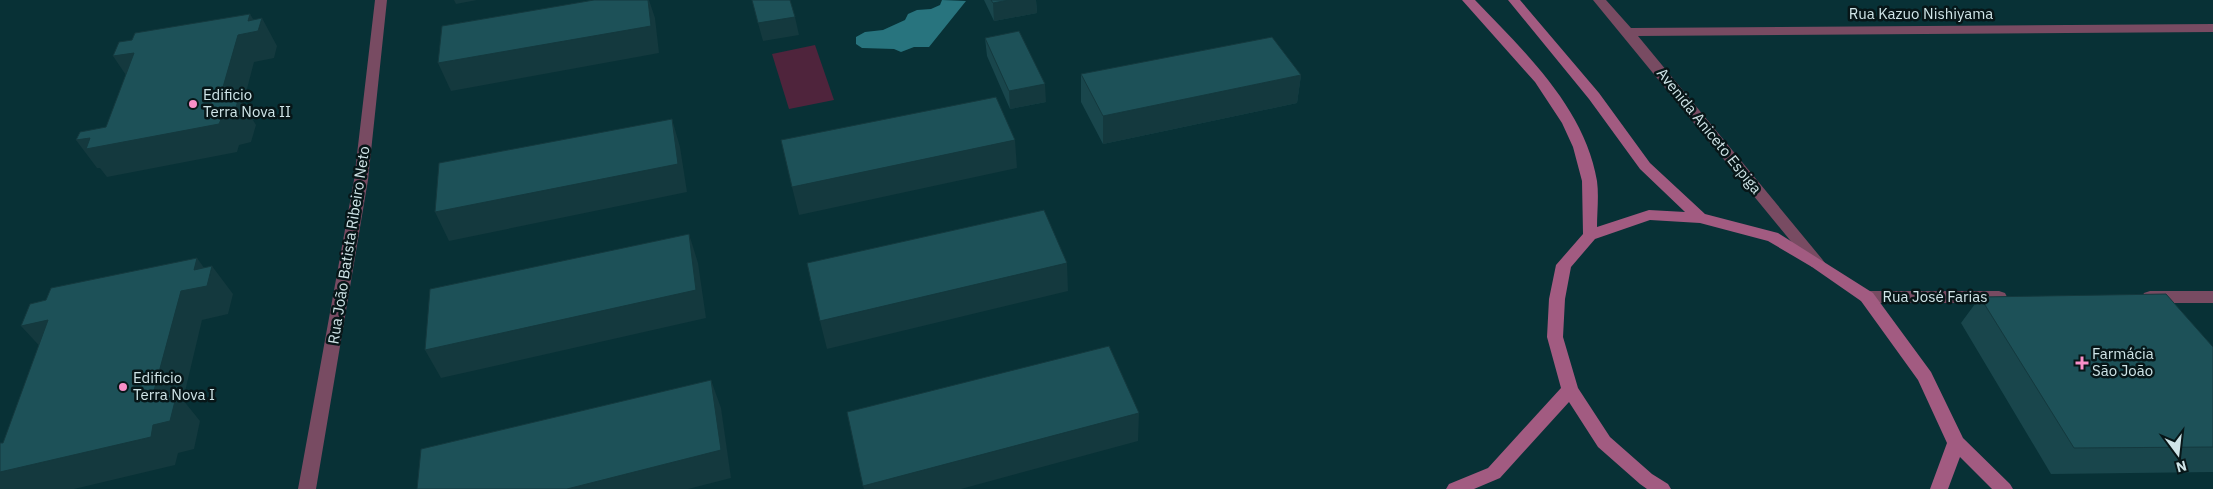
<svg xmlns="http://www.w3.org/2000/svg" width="2213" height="489" font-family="'IBM Plex Sans',sans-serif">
<rect width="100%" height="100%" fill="#083136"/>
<!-- green -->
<path fill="#4f243c" d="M815,45L834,100L789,109L772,54Z"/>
<!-- water -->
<path fill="#28747e" d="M942,0L966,1L929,47H914L901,52L894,49L862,48L856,44V37L865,32L883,30L905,20L908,14L917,10L931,9L940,5Z"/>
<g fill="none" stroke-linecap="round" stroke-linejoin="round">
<!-- street -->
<path fill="#784b62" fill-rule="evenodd" d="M375,0H387L368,180L316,489H298L354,180Z
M1593,0H1606L1631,28L2213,24V32L1638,36L1822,259L1825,263L1822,267H1812Z
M1867,291H1999L2005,293L2007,297L2005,301L1999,303H1867L1861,301L1859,297L1861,293Z
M2150,291H2213V303H2150L2144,301L2142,297L2144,293Z"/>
<!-- secondary -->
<path fill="#a25b81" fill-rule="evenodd" d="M1462,0H1475C1524,51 1585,108 1597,181C1599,196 1597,212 1597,227L1649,210L1685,212L1640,169L1589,99L1508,0H1520L1599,93L1650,163L1705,214L1778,233L1873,293L1931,372L1963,438L2010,484L2013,489H1992L1960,457L1948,489H1930L1947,443L1918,380L1861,301L1812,267L1768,241L1700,223L1650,220L1595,239L1571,267L1565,299L1563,337L1578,388L1610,437L1652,474L1668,484L1671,489H1647L1640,484L1598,447L1569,402L1500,478L1474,489H1446L1449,484L1488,468L1561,388L1547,337L1549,299L1556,265L1583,234L1582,181L1573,147L1562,123L1535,82Z"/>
</g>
<!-- wall -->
<path fill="#19464c" d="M984,0H1036L1037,13L994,21Z
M985,38L1046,102L1010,109L987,56Z
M1081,74L1301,75L1297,103L1103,144L1081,102Z
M1980,297L2213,347V472L2051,474L1961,323Z"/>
<!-- shaded-wall -->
<path fill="#14393e" d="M454,0H477L456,4Z
M648,0H649L655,18L659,53L451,91L438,63Z
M1009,0H1036L1037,13L994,21L993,3Z
M250,14L259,29L262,18L277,46L274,58L254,62L243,104L256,125L251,142L239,145L237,152L107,177L100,168H97L76,140L222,117L219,101L238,35L248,21Z
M795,17L799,35L763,41L758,23Z
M134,53L132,84L113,56Z
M1301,75L1297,103L1103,144V116Z
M1045,84L1046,102L1010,109L1009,91Z
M672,119L680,147L687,192L449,241L435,212Z
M1015,140L1017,168L799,215L792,187Z
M689,234L698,263L706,318L441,378L425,350Z
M197,258L210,276L212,266L233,294L228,314L202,320L183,400L200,421L194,449L178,453L175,465L74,489H0V472L153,425L152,398L181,291L194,270Z
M1067,263L1068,291L827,349L820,321Z
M48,320L47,354L21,326Z
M711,380L721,408L731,478L688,489H567Z
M1139,413L1138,441L961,489H864L863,486Z"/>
<!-- building -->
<path fill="#1d5158" stroke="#14393e" d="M594,0H648L651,26L438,63L442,26Z
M752,0H790L795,17L758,23Z
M991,0H1009L993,3Z
M250,14L248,21L262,18L258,31L238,35L219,101L239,97L234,114L222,117L219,124L86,149L90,138L76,140L80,132L106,127L134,53L113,56L119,42L132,40L135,33Z
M1019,31L1045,84L1009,91L985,38Z
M1272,37L1301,75L1103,116L1081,74Z
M996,97L1015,140L792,187L781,140Z
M672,119L678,164L435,212L439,163Z
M1044,210L1067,263L820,321L807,263Z
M689,234L696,290L425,350L430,289Z
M197,258L194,270L212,266L207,286L181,291L152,398L177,393L170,421L153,425L151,437L0,472V443H3L48,320L21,326L30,304L46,300L51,288Z
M2166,294L2213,347V447L2074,448L1980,297Z
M1109,346L1139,413L863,486L847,412Z
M711,380L721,450L567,489H417L421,449Z"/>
<!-- markers -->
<g fill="#f98fc8" stroke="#071618" stroke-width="2">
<circle cx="193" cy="104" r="5"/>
<path d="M2079.5 355.5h5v5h5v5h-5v5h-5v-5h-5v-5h5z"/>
<circle cx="123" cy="387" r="5"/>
</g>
<g text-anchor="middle" stroke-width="5" stroke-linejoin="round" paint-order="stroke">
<!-- street labels -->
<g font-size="15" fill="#d0e5e8" stroke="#071618">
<text x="1921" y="19">Rua Kazuo Nishiyama</text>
<text transform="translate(1709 131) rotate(51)" y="5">Avenida Aniceto Espiga</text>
<text transform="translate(349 245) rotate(-81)" y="5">Rua João Batista Ribeiro Neto</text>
<text x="1935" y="302">Rua José Farias</text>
</g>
<!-- poi labels -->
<g font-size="15" fill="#d0e5e8" stroke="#071618" text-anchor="start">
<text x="203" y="100">Edificio<tspan x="203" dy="17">Terra Nova II</tspan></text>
<text x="2092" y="359">Farmácia<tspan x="2092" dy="17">São João</tspan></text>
<text x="133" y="383">Edificio<tspan x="133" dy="17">Terra Nova I</tspan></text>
</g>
</g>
<!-- north arrow -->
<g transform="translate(2178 454) rotate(165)" stroke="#071618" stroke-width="4" paint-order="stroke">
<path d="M0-4L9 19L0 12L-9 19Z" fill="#d0e5e8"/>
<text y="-8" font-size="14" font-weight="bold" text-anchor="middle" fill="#d0e5e8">N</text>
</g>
</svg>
